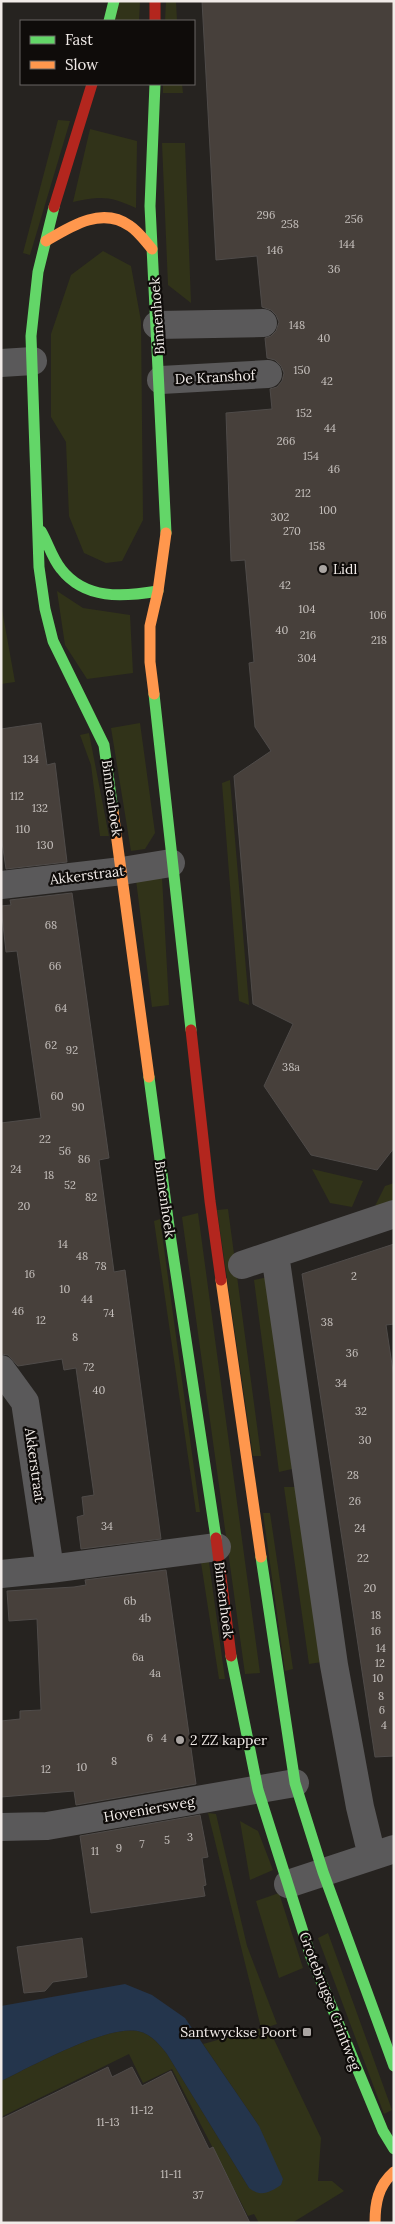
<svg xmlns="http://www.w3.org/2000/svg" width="395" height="2224" font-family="Lora,serif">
<rect width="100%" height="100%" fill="#262320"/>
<!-- green -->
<path fill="#313319" d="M117,1H140L139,21H113Z
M166,1H176L177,21H165Z
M163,84H182L183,93H163Z
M58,120L70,121L30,255L23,253Z
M90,129L137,141L136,208C109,196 102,196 73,202Z
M162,143H185L191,303L168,285Z
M103,251L131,266L141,321L143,520L122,561L106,563L84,553L69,516L66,442L51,417V334L71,275Z
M57,591L83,608L130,615L133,673L87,679L65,645Z
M1,604L15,682L1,684Z
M140,723L155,833L145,849L131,851L111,728Z
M89,733L109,836H100L91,765L80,735Z
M230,780L249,1005L239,1001L222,783Z
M162,877L169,1005L152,1007L136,880Z
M312,1169L363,1181L352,1207L330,1203Z
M394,1183V1203L373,1210L385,1186Z
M228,1209L261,1456H253L217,1210Z
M198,1213L260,1673L245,1674L182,1217Z
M160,1219L200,1512H196L154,1221Z
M268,1277L292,1469L279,1472L254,1280Z
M284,1487H296L322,1662L309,1664Z
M263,1513H270L293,1669L285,1671Z
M208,1555L225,1679H219L200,1556Z
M208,1813L216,1814L247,1946L277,2024L268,2027L321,2138L318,2181H332L344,2191L292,2223H259L254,2214L248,2216L172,2069L143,2083L129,2054L1,2117V2081C31,2067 110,2022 141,2032C152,2035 160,2045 167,2054L249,2188L259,2126L203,2044L261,2028Z
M240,1821L258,1831L273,1870L250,1880Z
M279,1893L303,1968L279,1978L256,1901Z
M328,1933L392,2110L384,2114L318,1938Z"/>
<!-- water -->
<path fill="#24354c" d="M125,1984L152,1995L185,2018L259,2126L283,2179L281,2185C269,2193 261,2197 249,2188L167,2054C160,2045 152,2035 141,2032C110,2022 31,2067 1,2081V2006Z"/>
<!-- building -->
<path fill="#47403b" stroke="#4f4b49" d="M202,1H394V1148L377,1170L311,1155L264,1086L293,1024L253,1004L234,776L271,751L255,727L249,663L254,662L245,560L231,561L226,413L272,409L270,389L277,387L282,381L284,373L281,366L275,360L267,358L265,338L271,336L276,331L279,322L276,315L271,310L262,307L257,256L216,260Z
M41,723L47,765L55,763L67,862L6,869L1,835V729Z
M72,893L109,1158L99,1160L114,1272L125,1270L161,1539L81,1549L77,1517L84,1515L82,1497L94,1495L76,1368L64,1370L62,1359L18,1366L8,1355L1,1354V1123L41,1118L17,951L6,952L1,906L11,905L10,900Z
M394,1244V1324L386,1325L394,1378V1756L375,1757L302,1274Z
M166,1570L196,1784L76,1805L74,1791L1,1797V1721L20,1719V1711L41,1710L37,1619L9,1621L7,1591L74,1587L86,1585L85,1580Z
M200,1815L208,1857L202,1858L206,1885L203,1886L205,1896L91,1913L80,1836Z
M82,1938L87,1977L53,1982L45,1991L24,1993L17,1947Z
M108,2067L112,2077L132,2067L142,2086L171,2071L209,2149L213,2147L250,2223H1V2119Z"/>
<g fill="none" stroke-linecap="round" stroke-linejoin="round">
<!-- street -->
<path stroke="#5a595a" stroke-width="28" d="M157,325L263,323
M1,363L33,361
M161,380L268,374
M1,885L122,871L171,863
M275,1254L334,1665L360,1807L372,1856
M242,1265L394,1214
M1,1369L25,1402L50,1569L217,1547
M1,1574L50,1569
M1,1827L47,1826L295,1783
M288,1884L394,1849"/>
<!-- fast -->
<path stroke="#63d668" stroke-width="11" d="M109,21L114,1
M155,84L150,206L166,533
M54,207L38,272L31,336L39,567L45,609L53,641L104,745L113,811
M41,531C48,543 52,558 61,569C85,600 123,597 158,591
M154,694L191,1030
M149,1077L170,1234L216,1538
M261,1557L295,1783L323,1872L394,2066
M231,1656L258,1790L311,1957L383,2131L394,2149"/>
<!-- slow -->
<path stroke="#ff974d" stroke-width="11" d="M46,241C71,226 102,206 130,226C139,232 145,241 152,249
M154,694L150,662V626L158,591L166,533
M113,811L149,1077
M221,1280L261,1557
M375,2223C375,2203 378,2186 394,2172"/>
<!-- jam -->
<path stroke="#b3261e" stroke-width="11" d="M155,1V21
M54,207L92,84
M191,1030L210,1201L221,1280
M216,1538L231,1656"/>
</g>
<!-- markers -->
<g fill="#aaa5a2" stroke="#0f0c0a" stroke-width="2">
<circle cx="323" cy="569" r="5"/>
<circle cx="180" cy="1740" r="5"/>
<rect x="302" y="2027" width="10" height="10" rx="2.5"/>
</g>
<g text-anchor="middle" stroke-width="4.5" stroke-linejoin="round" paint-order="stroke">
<!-- number labels -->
<g font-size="11" fill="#c6c0bd">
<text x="266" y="219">296</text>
<text x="354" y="223">256</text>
<text x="290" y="228">258</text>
<text x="347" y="248">144</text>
<text x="275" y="254">146</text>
<text x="334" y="273">36</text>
<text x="297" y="329">148</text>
<text x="324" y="342">40</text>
<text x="302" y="374">150</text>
<text x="327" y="385">42</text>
<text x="304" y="417">152</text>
<text x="330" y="432">44</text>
<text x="286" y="445">266</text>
<text x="311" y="460">154</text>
<text x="334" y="473">46</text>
<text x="303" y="497">212</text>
<text x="328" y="514">100</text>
<text x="280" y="521">302</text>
<text x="292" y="535">270</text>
<text x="317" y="550">158</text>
<text x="285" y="589">42</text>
<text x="307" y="613">104</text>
<text x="378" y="619">106</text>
<text x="282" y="634">40</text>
<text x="308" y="639">216</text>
<text x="379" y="644">218</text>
<text x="307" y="662">304</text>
<text x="31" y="763">134</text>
<text x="17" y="800">112</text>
<text x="40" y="812">132</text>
<text x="23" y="833">110</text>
<text x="45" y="849">130</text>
<text x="51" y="929">68</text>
<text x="55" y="970">66</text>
<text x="61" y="1012">64</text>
<text x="51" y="1049">62</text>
<text x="72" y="1054">92</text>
<text x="291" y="1071">38a</text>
<text x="57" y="1100">60</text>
<text x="78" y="1111">90</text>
<text x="45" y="1143">22</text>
<text x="65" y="1155">56</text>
<text x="84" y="1163">86</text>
<text x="16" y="1173">24</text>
<text x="49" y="1179">18</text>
<text x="70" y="1189">52</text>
<text x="91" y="1201">82</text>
<text x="24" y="1210">20</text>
<text x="63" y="1248">14</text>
<text x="82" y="1260">48</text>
<text x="101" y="1270">78</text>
<text x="30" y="1278">16</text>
<text x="354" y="1280">2</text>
<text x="65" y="1293">10</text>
<text x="87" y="1303">44</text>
<text x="18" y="1315">46</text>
<text x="109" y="1317">74</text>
<text x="41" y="1324">12</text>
<text x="327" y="1326">38</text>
<text x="75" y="1341">8</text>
<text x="352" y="1357">36</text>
<text x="89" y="1371">72</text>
<text x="341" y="1387">34</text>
<text x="99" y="1394">40</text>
<text x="361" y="1415">32</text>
<text x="365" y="1444">30</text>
<text x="353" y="1479">28</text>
<text x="355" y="1505">26</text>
<text x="107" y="1530">34</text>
<text x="360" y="1532">24</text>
<text x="363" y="1562">22</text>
<text x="370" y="1592">20</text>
<text x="130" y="1605">6b</text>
<text x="376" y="1619">18</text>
<text x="145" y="1622">4b</text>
<text x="376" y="1635">16</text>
<text x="381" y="1652">14</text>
<text x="138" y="1661">6a</text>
<text x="380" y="1667">12</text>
<text x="155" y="1677">4a</text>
<text x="378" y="1682">10</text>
<text x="381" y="1700">8</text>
<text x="382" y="1714">6</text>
<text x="384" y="1729">4</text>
<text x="150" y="1742">6</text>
<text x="164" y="1742">4</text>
<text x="114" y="1765">8</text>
<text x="82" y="1771">10</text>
<text x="46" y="1773">12</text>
<text x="190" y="1841">3</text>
<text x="167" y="1844">5</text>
<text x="142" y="1848">7</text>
<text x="119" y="1852">9</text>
<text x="95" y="1855">11</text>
<text x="142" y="2114">11-12</text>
<text x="108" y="2126">11-13</text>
<text x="171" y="2178">11-11</text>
<text x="198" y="2199">37</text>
</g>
<!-- street labels -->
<g font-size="14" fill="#f1ebe8" stroke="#0f0c0a">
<text transform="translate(157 316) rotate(-94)" y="5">Binnenhoek</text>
<text transform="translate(215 377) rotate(-3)" y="5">De Kranshof</text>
<text transform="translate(112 798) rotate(82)" y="5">Binnenhoek</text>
<text transform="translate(87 875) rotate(-7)" y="5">Akkerstraat</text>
<text transform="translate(165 1199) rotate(82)" y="5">Binnenhoek</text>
<text transform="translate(35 1465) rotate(82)" y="5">Akkerstraat</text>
<text transform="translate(224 1600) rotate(83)" y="5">Binnenhoek</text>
<text transform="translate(149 1809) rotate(-10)" y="5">Hoveniersweg</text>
<text transform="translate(330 2001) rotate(69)" y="5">Grotebrugse Grintweg</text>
</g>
<!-- poi labels -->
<g font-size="14" fill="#f1ebe8" stroke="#0f0c0a" text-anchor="start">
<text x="333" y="574">Lidl</text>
<text x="190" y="1745">2 ZZ kapper</text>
<text x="297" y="2037" text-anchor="end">Santwyckse Poort</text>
</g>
</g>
<!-- border -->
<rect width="395" height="2224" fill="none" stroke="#f1ebe8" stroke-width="5"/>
<!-- legend -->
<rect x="20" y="20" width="175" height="65" fill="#0f0c0a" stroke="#696563"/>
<rect x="30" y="36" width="25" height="8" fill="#63d668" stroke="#696563"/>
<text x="65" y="45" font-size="15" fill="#f1ebe8">Fast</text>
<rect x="30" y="61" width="25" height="8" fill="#ff974d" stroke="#696563"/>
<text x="65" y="70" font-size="15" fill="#f1ebe8">Slow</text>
</svg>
